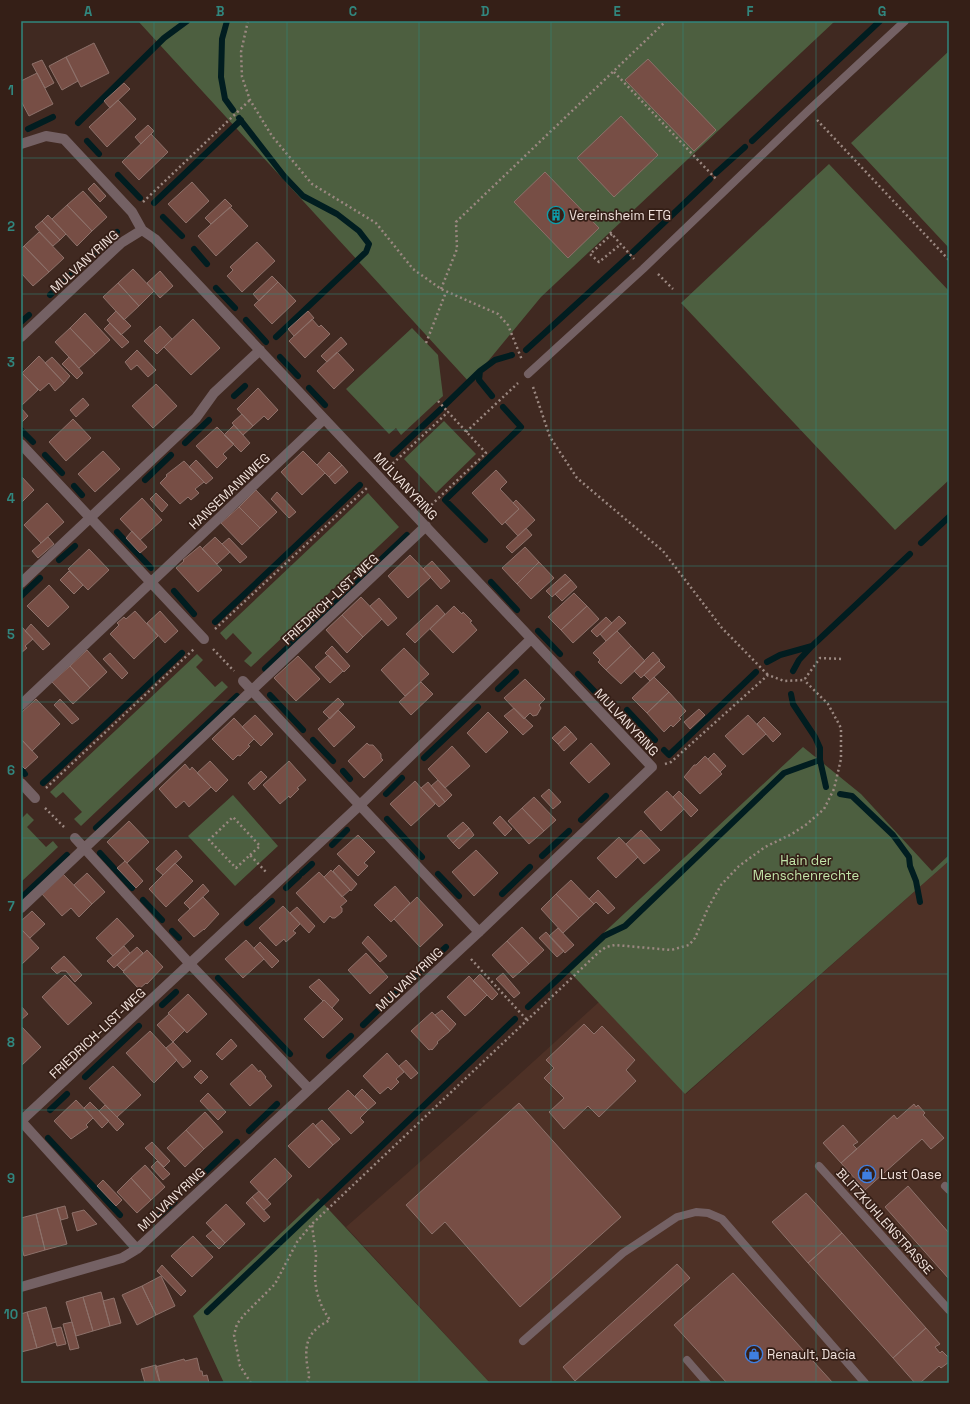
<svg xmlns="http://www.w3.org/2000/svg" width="970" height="1404" font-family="'Space Grotesk',sans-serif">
<rect width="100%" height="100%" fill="#402921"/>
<!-- built -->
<path fill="#4e3126" d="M949,861V1383H490L346,1227L511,1082L599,1002L686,1094Z"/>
<!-- green -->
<path fill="#4d5f40" d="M138,21H835L541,297L470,383Z
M949,51V248L851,143Z
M829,164L949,291V480L895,530L681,303Z
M412,328L438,355L443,396L401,435L396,428L389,434L346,389Z
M444,421L476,454L436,493L404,459Z
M368,493L399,527L251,667L244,661L252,653L233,633L226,640L220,633Z
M197,654L203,660L196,667L215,687L222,681L228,687L81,826L74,819L82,812L63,792L56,798L50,792Z
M803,747L861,794L932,871L949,855V861L685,1094L566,968Z
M233,795L278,846L235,886L188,836Z
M27,813L34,820L27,827L46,847L53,841L58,847L21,882V819Z
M318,1198L490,1383H224L193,1316Z"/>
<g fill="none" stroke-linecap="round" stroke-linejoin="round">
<!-- stream -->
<path stroke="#011d20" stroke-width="6" d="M227,21L222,39L221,77L225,99L233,110
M239,118L284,176L303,196L337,214L359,231L369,244L366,252L276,337
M78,123L164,38L187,21
M28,129L53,117
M87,141L99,154
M752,141L880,21
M716,173L745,147
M118,175L140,198
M154,203L241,120
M163,217L182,236
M194,249L207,264
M633,252L710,179
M93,254L117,232
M216,288L235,308
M50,295L72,274
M246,320L266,342
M21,322L29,315
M526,350L628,257
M280,357L298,376
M480,371L479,380L492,396
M309,388L325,405
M234,396L245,386
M445,405L480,371L495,360L512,355
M21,430L33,442
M185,443L209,420
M393,454L441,409
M45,455L62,473
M145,480L171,455
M74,486L82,495
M117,532L151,568
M485,540L445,500L521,427L503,407
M921,543L949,517
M59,560L75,546
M491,582L517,610
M174,591L194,614
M21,596L40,578
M215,622L360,485
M538,631L560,654
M767,662L780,655L812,646L910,554
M265,669L407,535
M793,671L799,660L812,646
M578,674L599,696
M498,689L516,672
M270,695L303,730
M627,710L655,740
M313,740L333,761
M664,750L669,755L756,672
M424,758L478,707
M820,760L826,787
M21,769L25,774
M343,771L350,779
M43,783L182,653
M386,794L402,778
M840,794L852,796L893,835L909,857L910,866L916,881L920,902
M387,819L422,857
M581,820L606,796
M96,828L237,696
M332,845L347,830
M100,853L132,888
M542,856L569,831
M302,873L312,864
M438,874L459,896
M286,888L299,876
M502,894L530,867
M21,898L67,855
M143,900L162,920
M247,923L272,901
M172,931L179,938
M218,978L290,1054
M411,979L446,947
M162,1005L176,992
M528,1007L604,936L625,926L784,773L820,760V748L815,737L793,704L791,694
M363,1025L399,990
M329,1056L351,1036
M85,1077L139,1026
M50,1110L67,1094
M249,1131L277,1104
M48,1138L120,1215
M196,1181L237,1142
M159,1216L175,1201
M207,1312L515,1019"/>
</g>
<!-- building -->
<path fill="#774e45" stroke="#8d716a" d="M94,43L109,73L81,87L66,57Z
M66,57L78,81L62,90L49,66Z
M648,59L716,130L694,151L625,80Z
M42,60L54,83L45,88L32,64Z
M37,73L53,104L29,116L21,101V81Z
M124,83L130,89L110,108L104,101Z
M118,100L136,119L107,147L89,127Z
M621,116L658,155L614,197L577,158Z
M148,125L154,131L141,144L135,137Z
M151,134L168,152L139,180L122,162Z
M545,172L599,228L568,258L514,202Z
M192,182L209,201L186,223L168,204Z
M94,183L106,196L100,202L88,189Z
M83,191L107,217L92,231L67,205Z
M225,199L232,206L211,224L205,218Z
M67,205L92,231L77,246L52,219Z
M230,207L248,226L216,256L198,236Z
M48,215L66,234L60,240L42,221Z
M42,221L60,240L53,246L35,227Z
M39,232L64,258L49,272L24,246Z
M257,242L275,261L242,292L227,276L233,270L230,267Z
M24,246L49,272L33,286L21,273V249Z
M133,269L154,291L139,306L118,283Z
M160,271L173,286L160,298L147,283Z
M272,276L278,282L259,301L253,294Z
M278,282L296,301L272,324L254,305Z
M118,283L139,306L124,320L103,297Z
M116,311L131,326L121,335L107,320Z
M308,311L314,318L294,336L288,329Z
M85,313L110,340L95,354L70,328Z
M193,319L220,348L191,375L164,347Z
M312,319L319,327L321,325L330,334L305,358L289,341Z
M110,323L129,342L122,348L104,329Z
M160,326L172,339L157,354L144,341Z
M70,328L95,354L79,368L55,342Z
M341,337L347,344L327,362L321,356Z
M137,350L156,370L148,377L137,365L131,370L125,362Z
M337,352L354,370L334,389L317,371Z
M39,356L64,383L55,391L49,383L40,391L22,373Z
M52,357L70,376L64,383L45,363Z
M69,357L83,373L77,379L62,364Z
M22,373L38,390L21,406V374Z
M156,384L177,406L153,428L132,406Z
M258,388L278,410L268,420L264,416L253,426L237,409Z
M83,398L89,405L76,417L70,410Z
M21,408L28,416L22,422L21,421Z
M242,414L253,426L243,435L232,423Z
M73,419L91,438L66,461L49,442Z
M234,425L250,443L241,452L224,435Z
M217,427L234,444L223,454L227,458L217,468L196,446Z
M103,451L120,469L95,492L78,474Z
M303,451L325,473L302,495L281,472Z
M329,452L342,465L329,477L317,465Z
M196,460L213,478L206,484L189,467Z
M184,461L204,482L195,489L199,493L191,500L188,497L180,504L160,483L167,476L166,475Z
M342,465L348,472L335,484L329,477Z
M496,470L507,482L500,489L519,509L502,525L472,493Z
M21,476L34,490L21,503Z
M256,490L277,512L260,528L239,507Z
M277,492L296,512L289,518L271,499Z
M156,493L168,505L162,512L150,499Z
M142,498L162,520L140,540L120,519Z
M516,500L535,520L518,536L505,522L519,509L513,503Z
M47,503L64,522L41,543L24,525Z
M239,507L260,528L242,545L221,523Z
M526,528L532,535L512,553L506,547Z
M132,531L147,547L140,553L126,538Z
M48,537L54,544L38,558L32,551Z
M215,537L230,552L217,564L202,549Z
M229,538L247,557L240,563L222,544Z
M200,546L222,570L198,592L176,568L184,561L183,560Z
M525,547L539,562L517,584L502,568Z
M89,549L109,570L88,590L68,569Z
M410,555L431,577L408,598L388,576Z
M432,561L450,581L441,589L423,569Z
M539,562L554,578L531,599L517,584Z
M69,571L83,585L74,594L60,580Z
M565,574L571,580L552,597L546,591Z
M571,580L577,587L562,601L555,594Z
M49,585L69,607L48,627L27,606Z
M574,593L587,606L561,630L548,617Z
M361,597L382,619L363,637L342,615Z
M379,598L397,618L388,626L370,606Z
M437,605L445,614L415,643L406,634Z
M454,606L462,614L463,612L472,621L470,622L477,630L453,653L430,629Z
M587,606L599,619L573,643L561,630Z
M135,611L158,636L134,659L110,634L119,625L117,623L124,617L126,619Z
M160,611L178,631L165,643L147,623Z
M342,615L363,637L347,653L326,630Z
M619,616L626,623L606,641L600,634Z
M606,617L612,623L597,637L591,631Z
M31,624L50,644L43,650L25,631Z
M21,626L33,639L25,646L27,648L21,653Z
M617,631L631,646L606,670L598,662L600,660L593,653Z
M332,646L350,666L344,672L325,653Z
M631,646L645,661L621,684L606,670Z
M404,648L429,674L405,696L381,670Z
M87,650L107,672L90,688L70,666Z
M653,652L660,660L641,678L634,671Z
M110,653L128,673L122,679L103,659Z
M328,655L343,671L330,683L315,667Z
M298,656L320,679L296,701L274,678Z
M659,661L665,667L650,681L644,675Z
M70,666L90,688L73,704L52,682Z
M654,677L669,692L647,713L632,698Z
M525,679L545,699L539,705L541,708L537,715L533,716L530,713L524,719L504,698Z
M421,682L433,694L411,715L399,702Z
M669,692L686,711L679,718L681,719L673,727L671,725L664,732L647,713Z
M338,698L344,704L330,719L323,712Z
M36,699L60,724L32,751L21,739V713Z
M60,699L79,719L72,724L54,705Z
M514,708L533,726L523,735L504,716Z
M699,709L705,715L690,729L684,722Z
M338,710L355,727L334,747L318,729Z
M488,712L508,732L486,753L467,733Z
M255,715L273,734L261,746L242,727Z
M748,715L766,734L743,755L725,736Z
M764,717L781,734L773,742L757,724Z
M234,718L254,739L248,745L250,746L240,756L238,755L233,760L212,739Z
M565,726L571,732L558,744L552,738Z
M571,732L577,739L564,751L558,744Z
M21,739L38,757L25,769L21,765Z
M367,743L369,745H373L381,754V758L383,760L364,778L348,761Z
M591,743L610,764L589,783L570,763Z
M452,746L470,766L445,788L428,769Z
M714,753L726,766L720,772L708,759Z
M705,756L722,774L700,794L684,777L694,765H696Z
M210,761L228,780L216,792L197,773Z
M289,761L306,780L297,788L299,789L290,798L289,796L280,804L263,785Z
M185,764L190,770L192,767L211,787L189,807L184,801L176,808L159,789Z
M261,771L267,777L254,790L248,783Z
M438,780L452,795L445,802L431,786Z
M415,781L435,804L411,826L390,804Z
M428,782L445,802L439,807L421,788Z
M549,789L561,802L553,809L541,796Z
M667,791L684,809L661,831L644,812Z
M679,791L698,810L691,817L673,797Z
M534,797L556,820L544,831L522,808Z
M522,808L544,831L529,844L508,821Z
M500,816L512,829L505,836L493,823Z
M129,821L149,842L127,863L107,842Z
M463,822L469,828L453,843L447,836Z
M469,828L474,835L459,849L453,843Z
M641,830L660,850L644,864L626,844Z
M358,835L375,852L364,863L368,866L358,876L337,854Z
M619,837L638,857L616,878L597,858Z
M176,850L182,857L163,875L156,869Z
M476,850L498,873L474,896L452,872Z
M125,861L143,881L136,888L117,868Z
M175,863L193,881L166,907L149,889Z
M339,865L357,884L351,891L333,871Z
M331,870L350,890L342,897L324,877Z
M319,872L347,901L340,907L342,908V912L335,918H332L330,916L324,923L296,893Z
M87,873L105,892L92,904L74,885Z
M63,874L92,904L79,917L71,908L62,916L42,894Z
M571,880L594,904L579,918L556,894Z
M203,884L209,891L190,909L184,903Z
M395,886L410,903L391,922L374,905Z
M598,890L615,908L608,914L596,902L594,904L589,899Z
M556,894L579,918L563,933L541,909Z
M203,897L219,914L204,930V929L194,937L178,920Z
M417,897L443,925L420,947L394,919Z
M283,906L300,924L293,931L296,933L286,942L284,939L276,946L259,928Z
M297,907L315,926L309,933L290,913Z
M32,911L45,924L30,938L21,929V921Z
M117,918L134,936L113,956L96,938Z
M522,927L544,950L529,964L507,941Z
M558,928L574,945L565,953L549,936Z
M21,929L39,948L21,965Z
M546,932L564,951L557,957L539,938Z
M368,936L387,956L380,962L362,943Z
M246,940L264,959L243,978L225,959Z
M507,941L529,964L513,978L492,955Z
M260,942L279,961L272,968L254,948Z
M124,946L130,953L114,968L107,961Z
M137,947L143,953L123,971L117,965Z
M147,950L163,967L147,984L146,983L139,989L123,972Z
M366,953L388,977L370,994L348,970Z
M64,956L82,975L75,982L66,971H61L57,974L51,968Z
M503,973L520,993L514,998L496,979Z
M480,974L498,994L492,1000L473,981Z
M65,975L92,1003L68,1025L42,997Z
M469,976L487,995L473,1009L465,1016L447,997Z
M319,979L339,1000L332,1008L324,1000L323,1001L309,987Z
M188,994L207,1014L187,1033L168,1013Z
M324,1000L343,1019L323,1038L304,1019Z
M21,1006L28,1014L21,1020Z
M442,1010L456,1024L450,1031L435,1015Z
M432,1012L450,1031L437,1042L438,1043L432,1050L431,1049L429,1050L411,1031Z
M169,1014L185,1030L173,1042L157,1025Z
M584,1024L594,1034L602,1026L635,1060L626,1070L636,1081L599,1117L588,1106L564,1129L549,1112L564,1098L544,1078L554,1068L546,1060Z
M21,1026L41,1047L21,1066Z
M150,1031L177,1060L154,1083L126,1053Z
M231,1039L237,1046L222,1060L216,1054Z
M173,1042L191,1061L183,1068L166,1048Z
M387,1053L404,1072L396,1079L399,1082L391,1090L388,1087L380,1094L363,1076Z
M406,1060L418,1073L411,1079L399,1066Z
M252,1064L259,1072L260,1070L266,1077L265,1078L272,1086L250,1106L230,1084Z
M113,1066L141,1095L117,1117L89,1088Z
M201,1070L208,1077L201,1084L194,1077Z
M362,1089L376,1103L368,1110L355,1096Z
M348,1090L368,1110L360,1118L364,1122L351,1134L328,1109Z
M208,1093L226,1112L218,1120L200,1101Z
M76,1100L93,1118L86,1125L88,1127L71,1139L54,1121Z
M90,1102L109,1121L102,1128L84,1108Z
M519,1103L621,1217L520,1307L445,1222L432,1234L406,1205Z
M914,1104L916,1107L918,1105L925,1113L923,1115L944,1138L931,1149L922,1139L865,1190L841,1163L894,1115L897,1119Z
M105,1105L124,1124L117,1131L99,1111Z
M205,1112L223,1132L204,1149L186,1130Z
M322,1120L340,1139L333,1145L315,1126Z
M313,1123L333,1145L309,1168L288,1146Z
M843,1125L858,1142L853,1145L857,1149L841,1163L823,1143Z
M186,1130L204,1149L185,1167L167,1148Z
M152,1142L170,1161L164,1167L145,1148Z
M275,1158L292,1176L267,1200L250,1182Z
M157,1161L170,1174L163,1180L151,1167Z
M145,1165L165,1187L151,1200L131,1178Z
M131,1178L151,1200L137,1213L117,1192Z
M103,1180L122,1200L116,1206L97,1186Z
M908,1186L949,1233V1279L885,1207Z
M259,1191L271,1204L264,1210L252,1197Z
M806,1193L842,1233L808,1263L772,1222Z
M252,1197L270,1217L264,1222L246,1203Z
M226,1204L245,1224L225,1243L206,1223Z
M65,1206L68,1218L61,1220L57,1208Z
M57,1208L67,1244L45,1250L36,1214Z
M84,1210L97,1224L77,1231L72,1213Z
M36,1214L45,1250L24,1256L21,1245V1218Z
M213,1230L225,1243L219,1249L206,1236Z
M842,1233L926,1328L893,1358L808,1263Z
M193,1236L213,1257L192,1277L171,1256Z
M677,1264L690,1278L575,1381L563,1367Z
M162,1265L186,1291L181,1296L157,1271Z
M733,1273L833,1383H727L674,1325Z
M161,1276L175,1306L156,1315L142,1286Z
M142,1286L156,1315L137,1325L122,1295Z
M101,1292L110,1326L93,1331L83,1297Z
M83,1297L93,1331L76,1336L66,1302Z
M114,1298L121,1323L110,1326L103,1301Z
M46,1307L56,1342L37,1348L27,1312Z
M27,1312L37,1348L21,1352V1314Z
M72,1322L79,1348L70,1350L63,1324Z
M61,1327L66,1344L57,1346L52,1329Z
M926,1328L940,1344L935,1347L940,1353L942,1351L949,1358V1362L941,1368L939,1366L920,1383H915L893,1358Z
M197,1358L200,1371H202L203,1376L207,1375L209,1383H160L155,1367L184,1359L185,1361Z
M156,1365L160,1383H145L141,1369Z"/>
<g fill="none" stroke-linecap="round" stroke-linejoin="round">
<!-- path -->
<path stroke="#9b8881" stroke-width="2.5" stroke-dasharray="2 3" stroke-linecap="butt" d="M248,21L241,52L242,77L250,100L272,136L312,184L376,223L413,269L441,289L498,314L508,325L522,360
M614,72L717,180
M817,120L949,260
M143,202L250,100
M610,232L634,259
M612,234L590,254L599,262L621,244
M658,274L673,289
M441,289L457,249L456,222L666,21
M426,343L446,292
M533,387L550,437L577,478L663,551L722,628L768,675
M438,401L448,412
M466,432L518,383
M389,467L448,412L486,453L428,508
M215,629L368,487
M213,649L234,671
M665,764L671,762L768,675L784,681L804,680L820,658L844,659
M46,788L194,649
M45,808L64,827
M250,855L260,846L233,817L209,840L236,868L250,855L266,872
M471,959L527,1020
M251,1383L240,1366L234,1335L237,1324L244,1315L275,1284L297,1242L312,1224L599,952L606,947L615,945L671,950L689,945L695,938L708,908L721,885L739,866L765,847L792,834L807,824L824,809L834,789L841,759V728L828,704L804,680
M307,1383C311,1375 308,1373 307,1364C304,1341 310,1330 330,1320C320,1306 315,1291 315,1274C315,1268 316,1261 316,1255C315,1245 313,1235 312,1224"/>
<!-- lane -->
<path stroke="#746164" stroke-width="8" d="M528,374L643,269L808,111L905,21
M819,1166L949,1310
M945,1186L949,1190
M523,1341L623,1253L677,1217L696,1212L708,1213L722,1219L865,1383
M687,1360L707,1383"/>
<!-- street -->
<path stroke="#746164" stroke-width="10" d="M21,144L46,136L64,139L132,212L142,230
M21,337L121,243L142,230L155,239L652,767L479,932L137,1249L122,1258L21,1287
M21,444L204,639
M21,583L196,418L214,393L260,350
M243,681L479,932
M21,705L324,419
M21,783L35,798
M75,838L190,964L309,1089
M21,908L426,526
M137,1249L21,1121L360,805L531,639"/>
</g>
<!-- grid -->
<path fill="none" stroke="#31867e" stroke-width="1" stroke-opacity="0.55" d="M154,21V1383M287,21V1383M419,21V1383M551,21V1383M683,21V1383M816,21V1383M21,158H949M21,294H949M21,430H949M21,566H949M21,702H949M21,838H949M21,974H949M21,1110H949M21,1246H949"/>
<!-- icons -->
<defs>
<symbol id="building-ring" viewBox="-11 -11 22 22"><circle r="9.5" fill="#351f17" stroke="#0f9aa8" stroke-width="1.5"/><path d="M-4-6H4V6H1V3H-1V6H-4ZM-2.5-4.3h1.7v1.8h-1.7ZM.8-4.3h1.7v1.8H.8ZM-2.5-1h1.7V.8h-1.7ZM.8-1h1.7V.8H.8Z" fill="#0f9aa8"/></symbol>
<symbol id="shop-ring" viewBox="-11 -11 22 22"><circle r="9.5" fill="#351f17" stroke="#3f7fe0" stroke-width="1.5"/><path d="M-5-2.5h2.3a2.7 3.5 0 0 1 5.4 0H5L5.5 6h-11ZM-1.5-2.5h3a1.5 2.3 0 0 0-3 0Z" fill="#3f7fe0"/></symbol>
</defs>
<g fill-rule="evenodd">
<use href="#building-ring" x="546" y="205" width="20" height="20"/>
<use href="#shop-ring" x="857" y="1164" width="20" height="20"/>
<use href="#shop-ring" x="744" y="1344" width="20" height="20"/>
</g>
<g text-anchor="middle" stroke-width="3.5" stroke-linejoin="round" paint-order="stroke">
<!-- poi labels -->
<g font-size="13" fill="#f0e1db" stroke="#351f17" text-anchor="start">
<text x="569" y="220">Vereinsheim ETG</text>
<text x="880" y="1179">Lust Oase</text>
<text x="767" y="1359">Renault, Dacia</text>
</g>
<!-- street labels -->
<g font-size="13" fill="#f0e1db" stroke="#351f17">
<text transform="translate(84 261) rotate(-42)" y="5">MULVANYRING</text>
<text transform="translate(406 486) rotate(47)" y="5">MULVANYRING</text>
<text transform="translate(229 491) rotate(-43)" y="5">HANSEMANNWEG</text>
<text transform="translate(330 599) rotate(-43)" y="5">FRIEDRICH-LIST-WEG</text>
<text transform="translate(627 722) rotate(47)" y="5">MULVANYRING</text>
<text transform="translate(409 979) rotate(-43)" y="5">MULVANYRING</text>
<text transform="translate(97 1033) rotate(-43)" y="5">FRIEDRICH-LIST-WEG</text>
<text transform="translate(171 1199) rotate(-43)" y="5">MULVANYRING</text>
<text transform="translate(885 1221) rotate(48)" y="5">BLITZKUHLENSTRASSE</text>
</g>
<!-- park labels -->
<g font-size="13" fill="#c3e6aa" stroke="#351f17">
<text x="806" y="865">Hain der<tspan x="806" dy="15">Menschenrechte</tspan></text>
</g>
</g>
<!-- border -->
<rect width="970" height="1404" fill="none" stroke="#351f17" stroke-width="44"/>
<rect x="22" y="22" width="926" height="1360" fill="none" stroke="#31867e" stroke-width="1.5"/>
<g font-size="13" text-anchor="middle" font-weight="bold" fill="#31867e">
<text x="88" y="16">A</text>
<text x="220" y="16">B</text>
<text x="353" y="16">C</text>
<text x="485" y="16">D</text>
<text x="617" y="16">E</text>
<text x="750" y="16">F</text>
<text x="882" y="16">G</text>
<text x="11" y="95">1</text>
<text x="11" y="231">2</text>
<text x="11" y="367">3</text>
<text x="11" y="503">4</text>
<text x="11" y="639">5</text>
<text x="11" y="775">6</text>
<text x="11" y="911">7</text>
<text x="11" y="1047">8</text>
<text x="11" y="1183">9</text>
<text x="11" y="1319">10</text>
</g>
</svg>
